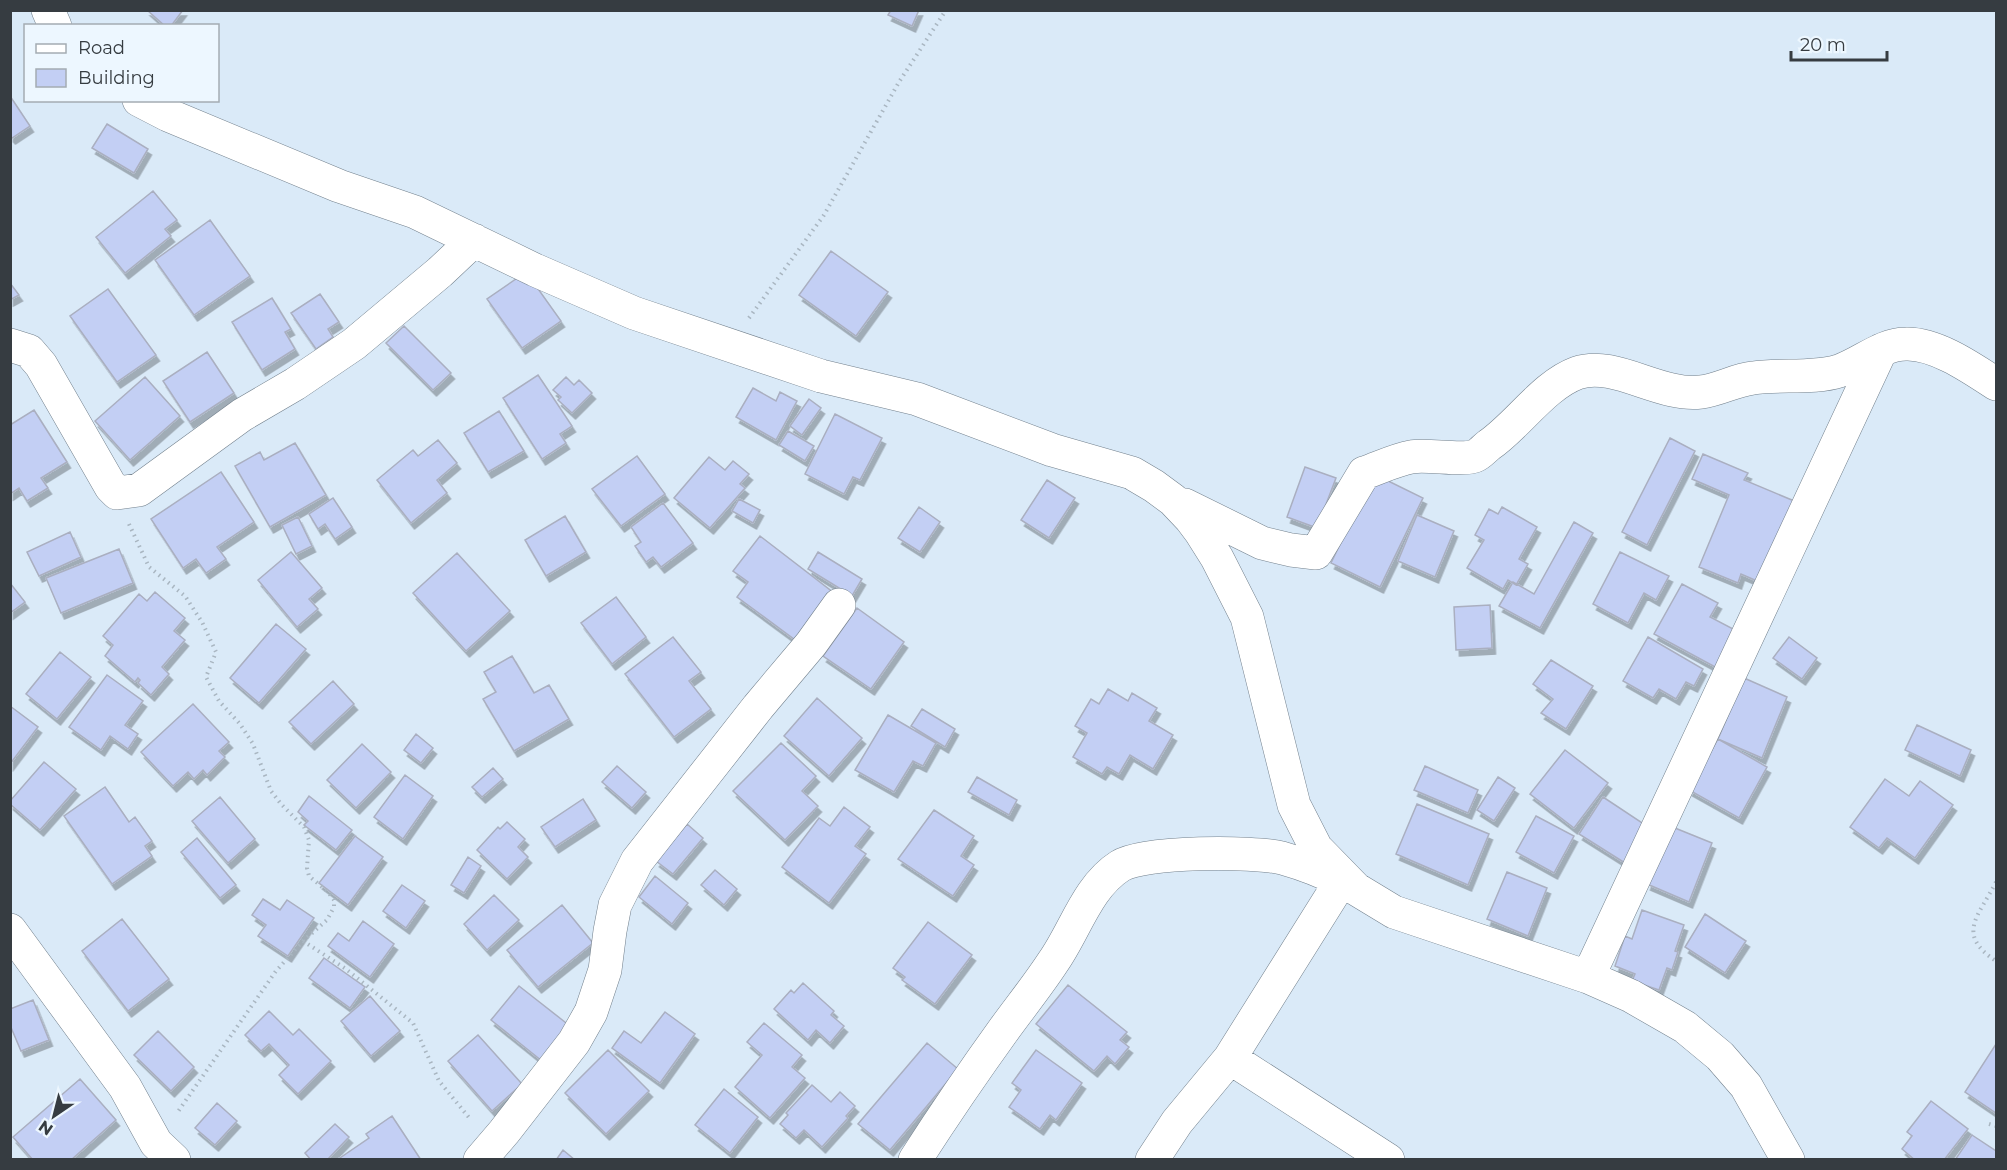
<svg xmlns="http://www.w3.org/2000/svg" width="2007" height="1170" font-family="Montserrat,sans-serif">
<defs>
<filter id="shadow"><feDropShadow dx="3.5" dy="6" stdDeviation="0" flood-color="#0004"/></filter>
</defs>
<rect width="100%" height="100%" fill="#daeaf8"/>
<!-- building -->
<path fill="#c3cff4" stroke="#aaafc0" stroke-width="1.5" filter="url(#shadow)" d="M147,10H183L171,26H165Z
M891,10H919L912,26L888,15Z
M10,96L30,126L12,138L10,136Z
M107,124L148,149L134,173L92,148Z
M153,191L177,220L165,229L171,236L125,273L96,237Z
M210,220L250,276L194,315L155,260Z
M831,251L888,292L856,336L799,295Z
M526,272L561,321L522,348L487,299Z
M10,283L19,295L10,300Z
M108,289L156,355L117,382L70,316Z
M320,294L339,322L328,329L333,337L316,349L291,313Z
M272,298L291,329L285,332L295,349L262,370L232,322Z
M404,326L451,373L433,390L386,343Z
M207,352L234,393L190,422L163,381Z
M538,375L572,426L560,434L566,443L542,459L503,398Z
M145,377L180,416L130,460L95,421Z
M566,377L574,385L579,380L592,393L572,413L558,400L561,397L553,390Z
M753,388L776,401L780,392L797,401L776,440L736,417Z
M809,399L821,408L802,435L790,426Z
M34,410L67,462L41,478L48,488L27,501L19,488L10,494V425Z
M499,411L524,451L488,472L464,433Z
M835,414L882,438L860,480L853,477L844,494L805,474Z
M788,431L814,446L805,461L779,445Z
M1670,438L1695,451L1647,545L1622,532Z
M438,440L457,463L437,480L447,493L411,523L377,480L413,450L418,456Z
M295,443L326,495L270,527L235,466L260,452L264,460Z
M1703,454L1748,473L1744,480L1799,503L1764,584L1741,574L1738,583L1699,567L1729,495L1692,479Z
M637,456L665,494L621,526L592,489Z
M709,457L725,470L733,461L749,474L740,484L745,488L710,528L674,498Z
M1305,467L1336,478L1317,528L1287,517Z
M221,472L254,522L217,547L226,559L206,573L196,559L183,568L151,519Z
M1374,474L1423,498L1380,587L1331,563Z
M1047,480L1075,498L1049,538L1021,520Z
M333,498L352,527L335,539L325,524L318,529L309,514Z
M739,499L760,510L753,523L732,511Z
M663,503L693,543L661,567L653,557L646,562L635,546L641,542L631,527Z
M919,507L940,522L920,552L898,538Z
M1502,507L1537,527L1519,559L1528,564L1516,585L1508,580L1503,589L1467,568L1484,540L1475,535L1489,509L1498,514Z
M1417,515L1454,531L1435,577L1398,561Z
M565,516L586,552L546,576L525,540Z
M298,517L312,546L296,554L282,525Z
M1574,522L1593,533L1540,628L1499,606L1513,582L1534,594Z
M70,532L81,557L39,576L27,552Z
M760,536L834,593L798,642L737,597L748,582L733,571Z
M119,549L133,583L61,613L46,578Z
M291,552L322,588L309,599L318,609L297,627L258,580Z
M818,552L862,579L852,596L808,569Z
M1620,552L1669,576L1656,600L1644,593L1628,623L1593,604Z
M457,553L510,611L466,651L413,593Z
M10,583L25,602L10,613Z
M1682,584L1718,603L1710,617L1737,631L1717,668L1654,634Z
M155,592L185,618L174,631L185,640L162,667L169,674L151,695L138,683L140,680L138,678L135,682L105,656L113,645L103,636L139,594L147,601Z
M616,597L646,637L612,664L581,623Z
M1490,605L1492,648L1456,650L1454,607Z
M857,608L904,642L871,689L823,656Z
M276,624L306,649L259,703L230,678Z
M673,637L701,672L689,681L711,709L674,737L625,674Z
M1648,637L1703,669L1694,686L1686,682L1676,699L1659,689L1653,698L1623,681Z
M1789,637L1817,658L1802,679L1773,658Z
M60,652L91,677L57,719L26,694Z
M512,656L534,693L549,685L569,719L514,751L483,699L496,692L484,672Z
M1551,660L1593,686L1566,729L1541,713L1553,699L1533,684Z
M107,675L143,701L125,725L138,734L128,749L110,736L101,750L69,727Z
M1744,678L1787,697L1762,758L1718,739Z
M333,681L354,704L311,744L289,722Z
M1108,689L1128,701L1132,693L1157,708L1149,721L1173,735L1153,769L1130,755L1119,774L1107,767L1102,774L1073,757L1087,733L1075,726L1091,699L1099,704Z
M817,698L862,738L829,776L784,736Z
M193,704L229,742L219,751L225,757L207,775L203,770L194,779L188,772L173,786L141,752Z
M10,706L38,727L10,764Z
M922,709L955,729L945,747L911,726Z
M888,715L936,743L923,766L913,761L894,792L855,770Z
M1917,725L1971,750L1960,776L1905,750Z
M416,734L433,748L421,763L404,750Z
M1718,739L1767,767L1739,818L1689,790Z
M781,743L816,776L802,791L818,806L785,840L733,791Z
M362,744L391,772L356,808L327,780Z
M1565,750L1608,783L1574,828L1530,794Z
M44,762L76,789L40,830L10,804V801Z
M617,766L646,792L632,808L602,782Z
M1425,766L1478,790L1468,813L1414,790Z
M493,768L503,779L482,797L472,787Z
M405,775L433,796L403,839L374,817Z
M977,777L1017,800L1009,815L968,792Z
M1498,777L1515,788L1494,821L1477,810Z
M1885,779L1909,796L1920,781L1953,805L1915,858L1887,838L1879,848L1850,827Z
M105,787L129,822L135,817L152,841L145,846L152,856L112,884L64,816Z
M309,796L352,830L336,850L304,825L308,821L298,812Z
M220,797L255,839L228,863L192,821Z
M1603,797L1656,832L1625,863L1579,834Z
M583,799L596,820L555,847L541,827Z
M1417,804L1489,834L1468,885L1396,854Z
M844,807L870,827L855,846L866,854L829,903L782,867L819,818L830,826Z
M934,810L974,836L961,856L974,865L953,896L898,859Z
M1536,816L1574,836L1554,873L1516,852Z
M507,822L525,839L518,847L528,857L507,879L477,850L498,827L500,829Z
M687,824L703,838L673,874L656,861Z
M1670,826L1712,843L1689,902L1647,884Z
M355,836L383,857L348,905L319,883Z
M197,838L236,885L220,898L181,852Z
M468,857L481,866L464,893L451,885Z
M715,870L737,889L724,905L701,885Z
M1507,872L1547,888L1528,936L1487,919Z
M655,876L688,903L672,924L639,897Z
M402,885L425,901L406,928L383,911Z
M494,895L519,920L487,950L464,924Z
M263,899L280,910L287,900L314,918L288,956L258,936L266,925L252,915Z
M562,905L593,943L538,987L507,950Z
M1642,910L1684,925L1675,951L1678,952L1672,970L1667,968L1659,990L1632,981L1635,974L1615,966L1625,936L1632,939Z
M1705,914L1746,941L1725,973L1685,947Z
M122,919L169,979L128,1011L82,951Z
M363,921L394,944L370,977L328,946L338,933L349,941Z
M928,922L972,955L935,1004L902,980L905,977L893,968Z
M324,958L365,987L350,1008L309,978Z
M803,983L834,1011L831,1015L844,1026L830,1043L816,1030L808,1040L774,1009L791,990L794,993Z
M1068,985L1127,1032L1120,1040L1129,1047L1115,1064L1107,1056L1094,1071L1036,1024Z
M519,986L570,1026L542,1061L491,1020Z
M370,996L400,1031L371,1056L341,1021Z
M33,1000L49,1040L21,1051L10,1025V1009Z
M269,1011L293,1035L299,1029L331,1061L298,1094L279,1075L289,1065L269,1044L261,1051L245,1035Z
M665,1012L695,1034L660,1083L612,1048L624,1031L641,1043Z
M764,1023L802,1055L792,1067L805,1078L770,1118L735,1087L762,1055L747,1042Z
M158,1031L194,1067L171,1091L134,1055Z
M478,1035L522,1084L492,1111L448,1061Z
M927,1043L958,1069L890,1150L858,1124Z
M1996,1044V1113L1965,1092Z
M608,1050L649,1091L606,1134L565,1093Z
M1036,1050L1082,1083L1056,1120L1050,1115L1040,1129L1009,1107L1021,1090L1012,1083Z
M80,1079L116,1120L71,1160H33L13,1137Z
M812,1085L831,1102L840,1092L855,1106L846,1116L848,1118L822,1147L804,1130L796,1138L780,1124L788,1115L786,1113Z
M724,1089L758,1117L730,1153L695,1125Z
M1931,1101L1968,1129L1944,1160H1915L1902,1149L1912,1136L1907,1132Z
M217,1103L237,1121L215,1145L195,1128Z
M392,1116L421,1160H337L369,1138L366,1134Z
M335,1124L349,1137L327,1160H311L305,1153Z
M1972,1135L1996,1151V1160H1955Z
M563,1150L575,1160H556Z"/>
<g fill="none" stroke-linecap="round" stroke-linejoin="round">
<defs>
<path id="street" d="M48,10L55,26
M139,100L168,115L339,186L415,212L535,270L634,313L821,376L917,399L1052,450L1132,473L1154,486L1173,500L1191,519L1200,531L1217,558L1247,617L1294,805L1316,848L1356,889L1394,912L1588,977L1631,996L1685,1027L1720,1056L1746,1086L1788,1160
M10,345L29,351L41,365L111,487L117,493L139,490L242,415L295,384L354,344L440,272L474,240
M1185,505L1262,543L1291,550L1316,553L1364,473C1379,468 1395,460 1411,457C1427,454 1462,461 1475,456C1480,454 1485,448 1489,445C1518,425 1544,385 1577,373C1615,360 1659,397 1701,392C1719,390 1735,380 1753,378C1780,374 1814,379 1839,371C1862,363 1882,344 1906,344C1936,343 1973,369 1996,384
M10,930L125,1087L156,1143L174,1160
M1588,977L1881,350
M1230,1058L1388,1160
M480,1160L504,1132L574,1042L591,1012L605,970L610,931L615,905L637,861L758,707L811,644L839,605
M915,1160C944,1115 974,1071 1005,1028C1021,1006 1038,985 1053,962C1075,931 1087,887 1120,866C1144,851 1253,851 1282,858C1303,864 1322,871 1341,881
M1152,1160L1177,1122L1230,1058L1341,881"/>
</defs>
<!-- street casing -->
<use href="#street" stroke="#73818d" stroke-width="34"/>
<!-- path -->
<path stroke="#a9b6c1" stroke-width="4" stroke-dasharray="1.5 4.5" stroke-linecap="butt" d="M749,318L824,215L899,82L946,10
M129,524L149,567L185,596L202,622L216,652L206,677L219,701L240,724L253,744L271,791L281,804L304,827L309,840L307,868L309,876L328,892L334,900V907L327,920L303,941L276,971L177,1113
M1996,882C1979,916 1955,934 1996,961
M303,941L346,969L413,1023L439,1081L471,1120
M1989,1124L1996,1126"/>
<!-- street -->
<use href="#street" stroke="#fff" stroke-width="33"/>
</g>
<!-- border -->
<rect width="2007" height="1170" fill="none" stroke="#363c41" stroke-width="24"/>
<!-- legend -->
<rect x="24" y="24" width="195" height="78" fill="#edf7ff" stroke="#a4acb3" stroke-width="1.5"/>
<rect x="36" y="44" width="30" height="9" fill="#ffffff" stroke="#a4acb3" stroke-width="1.5"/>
<text x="78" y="54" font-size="18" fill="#363c41">Road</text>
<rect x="36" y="69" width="30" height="18" fill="#c3cff4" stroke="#a4acb3" stroke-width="1.5"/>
<text x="78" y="84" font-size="18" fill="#363c41">Building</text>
<!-- north arrow -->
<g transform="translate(54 1116) rotate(215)" stroke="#edf7ff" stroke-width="4.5" paint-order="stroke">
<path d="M0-4.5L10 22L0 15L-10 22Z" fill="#363c41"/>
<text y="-9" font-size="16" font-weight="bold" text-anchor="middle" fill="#363c41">N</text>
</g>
<!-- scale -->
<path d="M1791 51v9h96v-9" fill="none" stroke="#363c41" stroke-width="3"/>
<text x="1800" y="51" font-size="18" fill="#363c41" stroke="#edf7ff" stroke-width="4.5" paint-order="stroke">20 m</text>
</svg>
